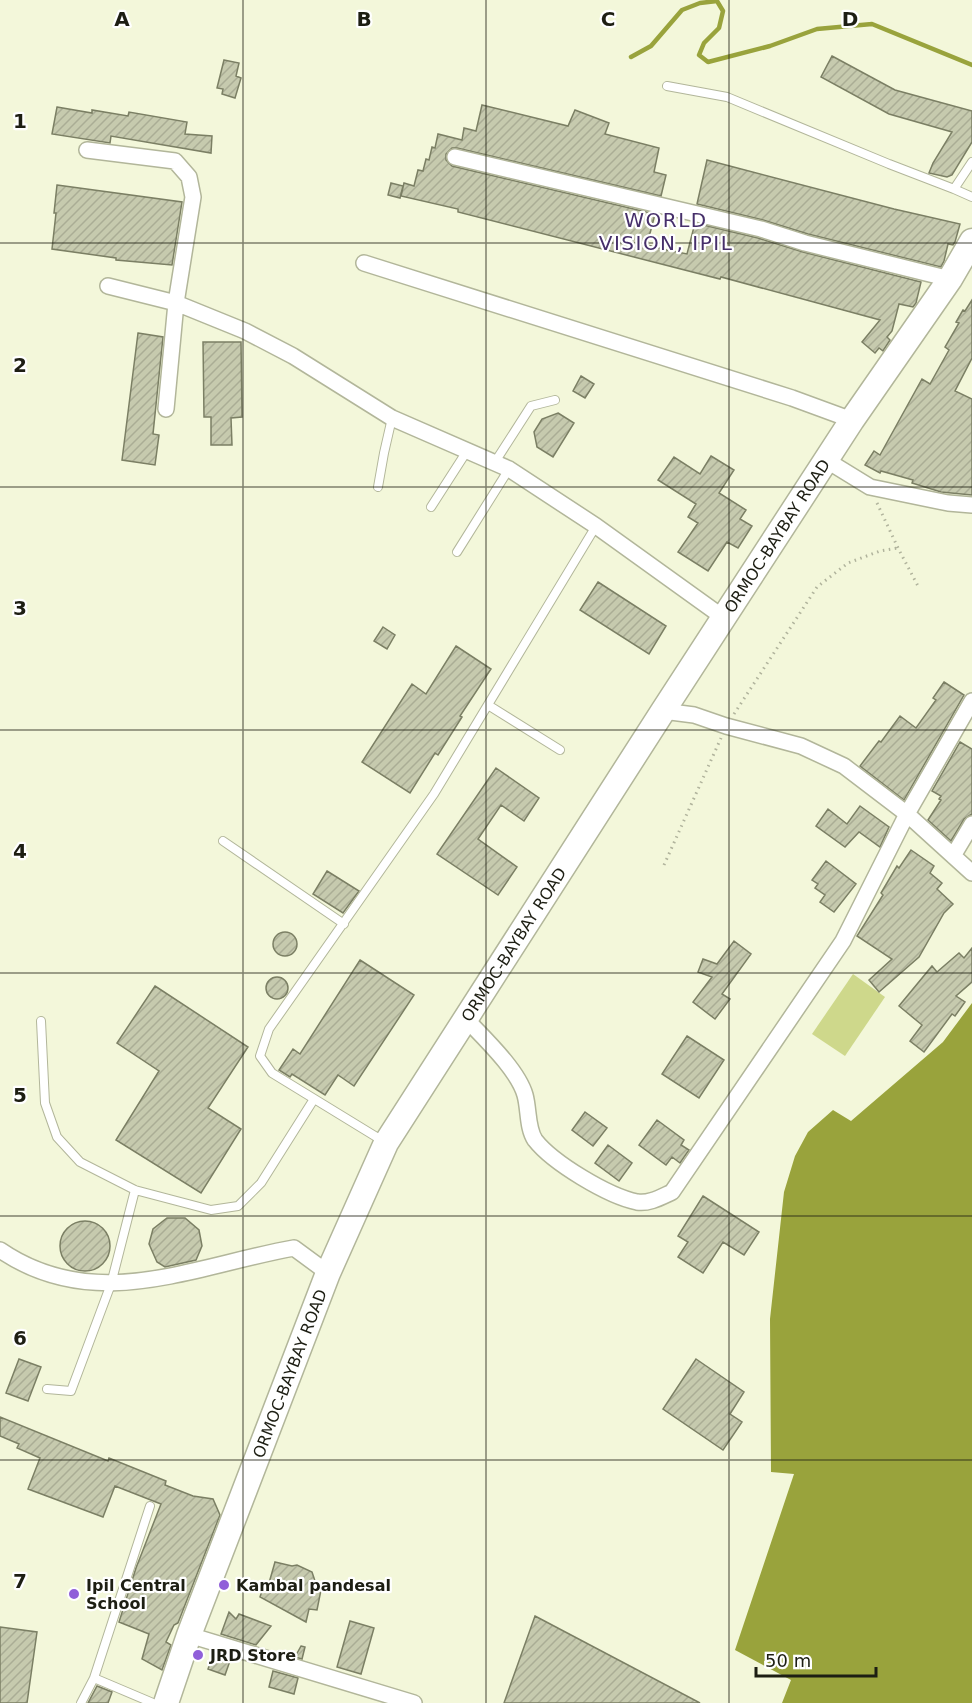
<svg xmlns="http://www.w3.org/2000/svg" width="972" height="1703" font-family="'DejaVu Sans',sans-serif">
<defs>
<pattern id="building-hatch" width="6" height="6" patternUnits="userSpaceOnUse" patternTransform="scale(1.5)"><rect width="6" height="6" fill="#c6caae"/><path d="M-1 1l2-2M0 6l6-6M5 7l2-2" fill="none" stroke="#aaad95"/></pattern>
</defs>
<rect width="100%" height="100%" fill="#f3f7da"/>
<!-- pitch -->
<path fill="#ced88b" d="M853,974L885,997L845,1056L812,1034Z"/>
<!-- water -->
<path fill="#99a33c" d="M972,1003V1703H782L791,1680L735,1650L794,1474L771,1472L770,1319L784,1192L795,1156L808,1132L833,1110L851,1121L943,1042Z"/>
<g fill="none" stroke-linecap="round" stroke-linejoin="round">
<!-- stream -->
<path stroke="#99a33c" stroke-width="4.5" d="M631,57L651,46L682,10L700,3L717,1L723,11L719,28L704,43L699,55L708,62L770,46L817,29L872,24L972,65"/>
</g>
<!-- building -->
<path fill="url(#building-hatch)" stroke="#7b7f64" stroke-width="1.5" d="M832,56L895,90L972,111V142L952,175L947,177L929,173L933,163L952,132L889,114L821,77Z
M224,60L239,63L236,76L241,78L235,98L222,94L223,89L217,88Z
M482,105L568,126L575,110L609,123L605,134L659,148L654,172L666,175L661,196L457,148H452L446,154V160L452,166L655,214L647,245L667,250L687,254L695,223L758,238L803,252L921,282L916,303L913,307L899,304L892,331L887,337L890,340L883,351L879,348L875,353L862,342L880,320L721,277L720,279L458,212V209L401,196L404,183L414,186L418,170L423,171L426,159L429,160L432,147L435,148L438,134L462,140L464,128L476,131Z
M57,107L92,113V110L128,116L129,112L187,122L185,134L212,136L211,153L111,136L110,143L52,134Z
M707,160L894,209L960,224L955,242L953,245L948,244L944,261L941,267L808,234L763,220L697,204Z
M391,183L403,186L400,198L388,195Z
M57,185L182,202L172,265L116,260V258L52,249L56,213H54Z
M972,300V358L955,391L972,399V495L941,492L912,483L913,480L881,471L880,473L865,465L874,451L880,455L922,379L930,384L949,350L945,347L959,323L956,322L963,310L965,311Z
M138,333L163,337L153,434L159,435L155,465L122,460Z
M203,342H241L242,417L231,418L232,445H211V417H204Z
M581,376L594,384L585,398L573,391Z
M558,413L574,423L553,457L537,447L534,432L542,419Z
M711,456L734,470L719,493L746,510L740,519L752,526L738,548L727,542L708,571L678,552L698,523L688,517L696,504L658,480L674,457L700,474Z
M598,582L666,626L649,654L580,610Z
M383,627L395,635L387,649L374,641Z
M456,646L491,669L460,716L462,717L438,755L435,753L410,793L362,762L412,684L426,694Z
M944,682L964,695L904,800L860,766L879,741L881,742L900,716L916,728L936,700L933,698Z
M960,742L972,749V814L964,819L951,841L928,820L941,800L939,799L941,796L932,791Z
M496,768L539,798L524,821L501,805L478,839L517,867L498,895L437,854Z
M860,806L889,827L880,847L859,832L845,847L816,826L828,809L847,824Z
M911,850L934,866L930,873L942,883L937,889L953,904L944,913L919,957L879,992L869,980L892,959L857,936L883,895L881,893L897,866L899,868Z
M826,861L856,884L834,912L820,902L825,895L815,888L818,884L812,880Z
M327,871L359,891L343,913L313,894Z
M273 944a12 12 0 1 1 24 0a12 12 0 1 1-24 0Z
M734,941L751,954L722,994L730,999L715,1019L693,1002L712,977L698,972L703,959L717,964Z
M972,948V982L956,996L965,1002L955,1016L952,1014L924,1052L910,1041L922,1025L899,1006L932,966L937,972L959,953L964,958Z
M360,960L414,995L354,1086L338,1075L325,1095L292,1074L290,1077L279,1070L293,1049L300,1054Z
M266 988a11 11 0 1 1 22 0a11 11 0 1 1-22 0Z
M155,986L248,1047L208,1108L241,1129L201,1193L116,1140L159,1071L117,1043Z
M687,1036L724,1060L699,1098L662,1074Z
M585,1112L607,1128L593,1146L572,1130Z
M657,1120L684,1140L681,1145L689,1150L680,1163L672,1157L666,1165L639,1145Z
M608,1145L632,1163L619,1181L595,1163Z
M703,1196L759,1232L744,1255L723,1242L703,1273L678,1257L688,1242L678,1236Z
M167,1218H185L199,1230L202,1246L196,1260L165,1267L157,1262L149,1244L153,1229Z
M60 1246a25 25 0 1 1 50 0a25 25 0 1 1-50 0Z
M19,1359L41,1367L28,1401L6,1393Z
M696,1359L744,1392L730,1414L742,1422L723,1450L663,1409Z
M0,1417L108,1461L109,1458L166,1481L165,1485L193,1496L213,1499L220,1515L178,1623L174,1625L166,1642L171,1645L162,1670L142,1659L149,1634L119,1622L136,1568L161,1504L115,1486L103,1517L28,1489L40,1458L17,1448L19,1444L0,1436Z
M275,1562L292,1566L297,1565L312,1572L318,1590H321L317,1610L309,1609L306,1622L260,1597L265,1582L269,1583Z
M229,1612L236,1619L239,1614L271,1626L256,1645L221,1634Z
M535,1616L700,1703H504Z
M350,1621L374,1628L361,1674L337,1667Z
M0,1627L37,1632L27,1703H0Z
M301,1646L305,1647L302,1659L295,1657Z
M214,1653L231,1658L225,1675L208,1669Z
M273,1671L298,1678L294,1694L269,1687Z
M97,1686L112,1692L108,1703H88Z"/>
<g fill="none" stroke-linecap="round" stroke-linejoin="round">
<defs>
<path id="service" d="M667,86L727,97L889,164L954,189
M972,162L954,189L972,197
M495,462L531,406L555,400
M378,487L384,453L392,418
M431,507L467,451
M457,552L509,469
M488,705L560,750
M223,841L344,924
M41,1021L45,1103L57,1137L80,1162L135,1190L211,1210L238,1206L261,1183L314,1099
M383,1141L272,1073L260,1056L269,1029L434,794L596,526
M47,1389L71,1391L111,1284L135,1190
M150,1506L94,1678L153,1703
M81,1703L94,1678"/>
<path id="minor" d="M87,150L175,161L189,177L193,197L176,303L166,409
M455,157L761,229L805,243L950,279
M364,263L792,398L852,420
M108,286L176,303L245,331L293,356L392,418L509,469L596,526L724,618
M826,460L870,487L948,503L972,505
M663,711L694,715L726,726L801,746L844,766L907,814L972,873
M953,856L972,824
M466,1019C484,1038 518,1070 525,1095C529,1109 527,1128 535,1140C553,1163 608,1196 637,1202C649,1204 661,1197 672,1192L843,941L907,814L972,701
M0,1250C95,1315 193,1266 294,1248L328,1273
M189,1635L414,1703"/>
<g id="trunk">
<path id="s1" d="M166,1703L189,1635L328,1273L386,1143L663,711L852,420L950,279L972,241"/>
</g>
</defs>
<!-- service casing -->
<use href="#service" stroke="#b2b69a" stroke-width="10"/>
<!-- minor casing -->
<use href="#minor" stroke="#b2b69a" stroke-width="18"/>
<!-- trunk casing -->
<use href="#trunk" stroke="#b2b69a" stroke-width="27"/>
<!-- path -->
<path stroke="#b0b39c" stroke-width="3" stroke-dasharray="1.5 4.5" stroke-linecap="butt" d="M877,503L898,548L919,588
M734,714L817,587L848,563L880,551L898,548
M664,865L721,738"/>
<!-- service -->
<use href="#service" stroke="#fff" stroke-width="8"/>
<!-- minor -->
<use href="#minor" stroke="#fff" stroke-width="15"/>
<!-- trunk -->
<use href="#trunk" stroke="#fff" stroke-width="24"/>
</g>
<!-- grid -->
<path fill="none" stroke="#1d1e13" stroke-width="1.5" stroke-opacity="0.55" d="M243,0V1703M486,0V1703M729,0V1703M0,243H972M0,487H972M0,730H972M0,973H972M0,1216H972M0,1460H972"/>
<!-- markers -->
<g fill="#905fd9" stroke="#fff" stroke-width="2">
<circle cx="224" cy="1585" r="6"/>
<circle cx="74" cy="1594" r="6"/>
<circle cx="198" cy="1655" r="6"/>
</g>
<g text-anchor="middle" stroke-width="4.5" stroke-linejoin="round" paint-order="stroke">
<!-- street labels -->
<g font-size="16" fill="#1d1e13" stroke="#fff">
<text dy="6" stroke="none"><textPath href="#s1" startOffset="1324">ORMOC-BAYBAY ROAD</textPath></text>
<text dy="6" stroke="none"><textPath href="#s1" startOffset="838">ORMOC-BAYBAY ROAD</textPath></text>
<text dy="6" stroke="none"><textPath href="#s1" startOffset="352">ORMOC-BAYBAY ROAD</textPath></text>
</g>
<!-- poi labels -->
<g font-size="16" font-weight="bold" fill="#1d1e13" stroke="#fff" text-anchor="start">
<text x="86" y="1591">Ipil Central<tspan x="86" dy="18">School</tspan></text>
<text x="236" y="1591">Kambal pandesal</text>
<text x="210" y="1661">JRD Store</text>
</g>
<!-- quarter labels -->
<g font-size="20" letter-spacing="1.5" fill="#462f6a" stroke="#fff">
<text x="666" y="227">WORLD<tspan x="666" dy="23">VISION, IPIL</tspan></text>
</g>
</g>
<g font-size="20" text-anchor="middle" font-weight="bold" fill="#1d1e13" stroke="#fff" stroke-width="4.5" stroke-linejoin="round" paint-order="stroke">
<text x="122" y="26">A</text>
<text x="364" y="26">B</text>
<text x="608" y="26">C</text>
<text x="850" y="26">D</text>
<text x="20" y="128">1</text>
<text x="20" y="372">2</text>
<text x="20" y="615">3</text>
<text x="20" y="858">4</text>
<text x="20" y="1102">5</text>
<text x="20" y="1345">6</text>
<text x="20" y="1588">7</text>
</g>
<!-- scale -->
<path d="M756 1667v9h120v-9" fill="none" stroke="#1d1e13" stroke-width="3"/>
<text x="765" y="1667" font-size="18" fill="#1d1e13" stroke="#ffffff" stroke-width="4.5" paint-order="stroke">50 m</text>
</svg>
